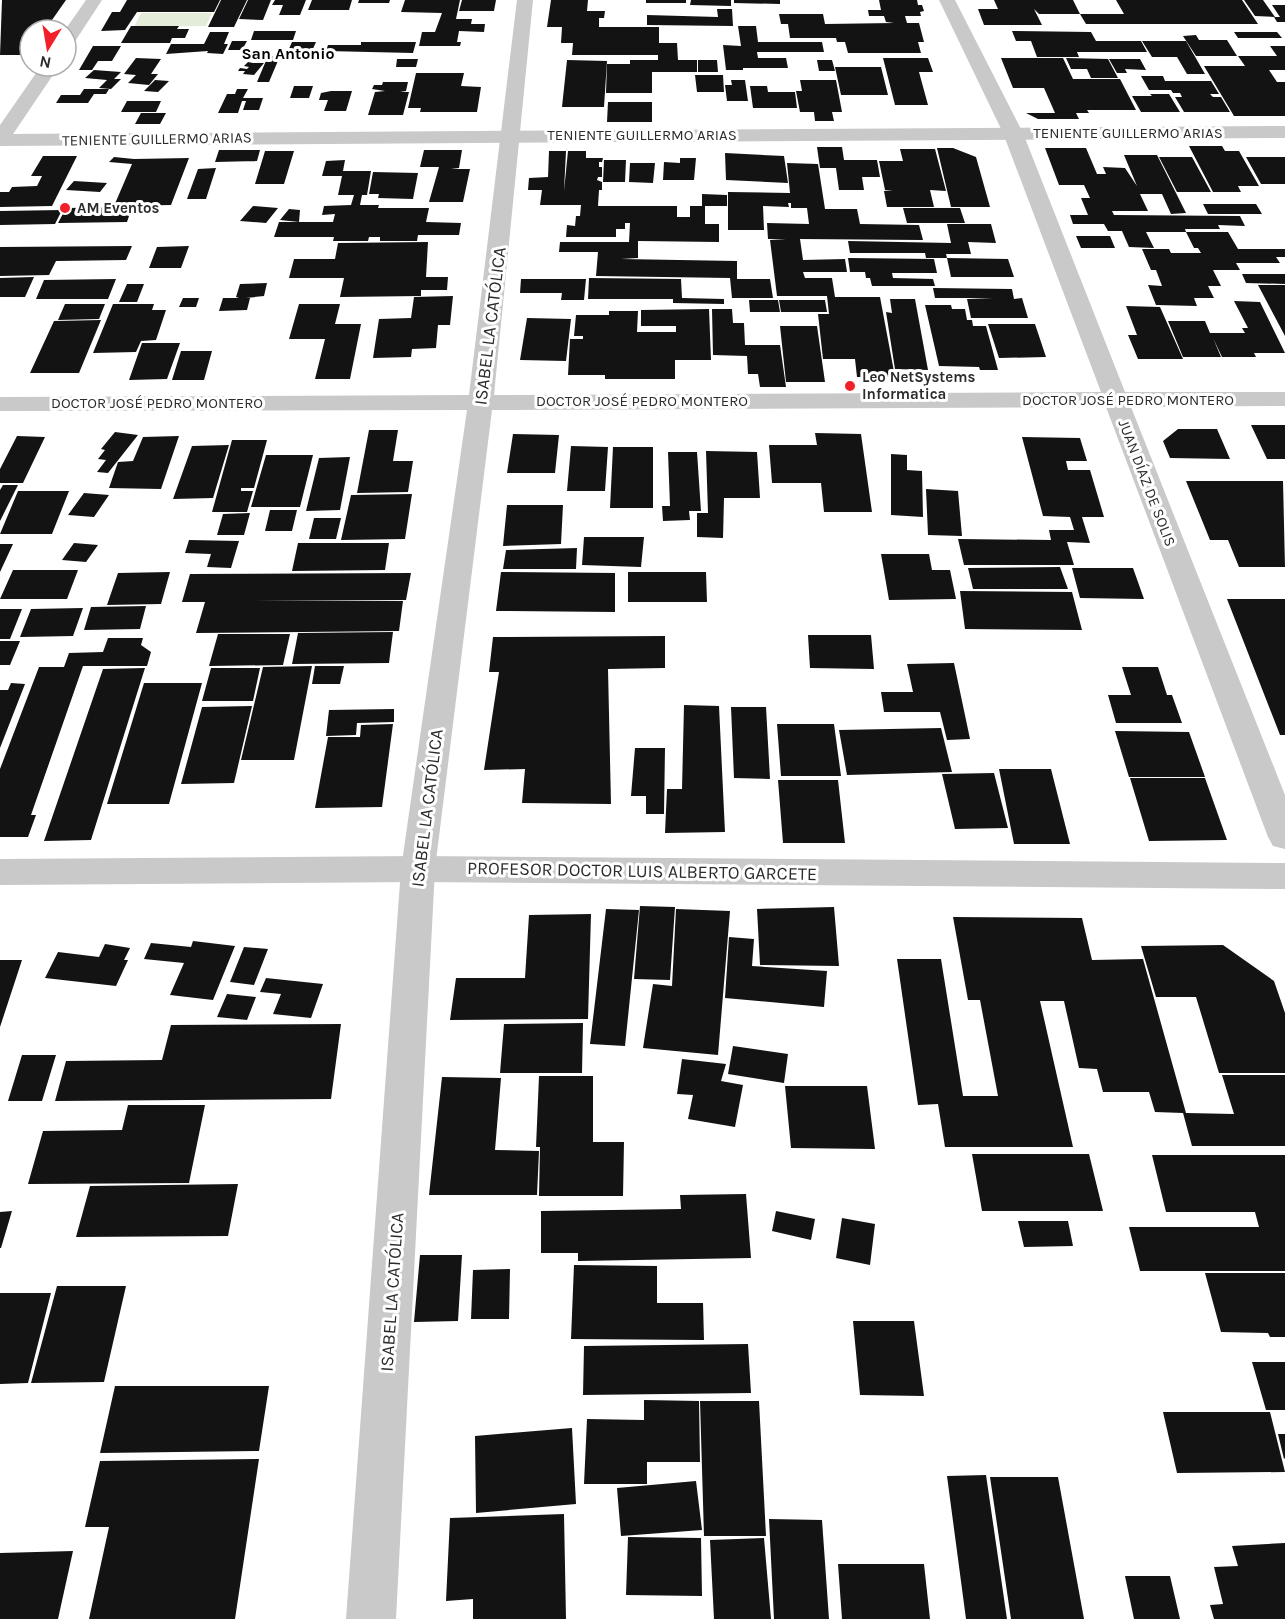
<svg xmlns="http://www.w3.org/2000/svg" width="1285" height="1619" font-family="Karla,sans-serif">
<rect width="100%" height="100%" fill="#fff"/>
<!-- green -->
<path fill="#e2ecd8" d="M141,13H212L206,26L134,27Z"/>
<!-- building -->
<path fill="#131313" d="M2,0H66L45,30H30L28,55H0Z
M127,0H220L214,12H137L125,30L101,31L112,12H120Z
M221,0H247L234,27H208Z
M248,0H271L263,20L239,19Z
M275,0H306L300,15H279L283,5H272Z
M312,0H352L349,10H308Z
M359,0H390L389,3H358Z
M405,0H460L456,19H472L471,24H485L484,32L459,31L457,42H461L460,46H419L422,32H435L442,13L401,12Z
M462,0H496L494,11H459Z
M551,0H588L587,11H605L604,18H599V27H659V43H677L678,60H697V72H652V93H606L607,64H630V60H658V55H572L573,43H561L562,27H547Z
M646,0H686V3H646Z
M691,0H731V6L690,5Z
M734,0H780V4L734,3Z
M879,0H917L918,5H922L924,11L920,12L921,16H905L907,23H919L924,42H918L921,53H848L845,42H837L836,38H790L788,24H781L779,14H823L825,24L894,23L886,22L884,16H869L868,10H881Z
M994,0H1073L1080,14H1039L1034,9L1042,25H984L978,9H998Z
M1116,0H1242L1258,24H1086L1080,14H1124Z
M1244,0H1263L1275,17L1255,16Z
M1272,5H1285V22H1277L1274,17H1280Z
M717,9H732L733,26L647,25V15L718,17Z
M131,26H179L177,29H189L185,38H172L170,43H121Z
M738,26H756L758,42H822L824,52H757L758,58H786L788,68H743V70H726L723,45L741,46Z
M254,31H296L293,40H251Z
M1012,31L1091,32L1096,41H1141L1147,52H1077L1079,57H1037L1031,41H1016Z
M210,32H229L224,44H228L223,54L207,53L208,51L166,54L171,44H204Z
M1234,32H1277L1282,38H1238Z
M1196,35L1199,40H1227L1237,56H1196L1183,36Z
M232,41H247L242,50H228Z
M1142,41H1186L1205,74H1187L1177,57H1152Z
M292,42H316L312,51H288Z
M361,42H416L413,53L326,51L328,45H361Z
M93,46H121L112,61H98L92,70H79Z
M1270,46H1285V70H1269L1277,82H1285V116H1234L1204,66H1245L1238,56H1277Z
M268,56H280L269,82H257Z
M136,58L161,59L151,74H158L149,85L128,83L136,75L124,74Z
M883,58H928L933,72H919L928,105H895Z
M1001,58H1063L1073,79H1120L1136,110H1087L1089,113H1076L1079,119H1038L1026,113H1055L1044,88H1013Z
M1066,58L1108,59L1118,78H1091L1087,69H1071Z
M397,59H418L416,67H396Z
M1109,59H1140L1146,70L1125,69L1127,73H1117Z
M567,60L607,61L604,107H562Z
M698,60H717L718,72H698Z
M817,60H832L835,71H819Z
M248,62L253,63H264L254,75L243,74L245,71H238L240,68L247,69L249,67L244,66Z
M835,67H881L888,95H841Z
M94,70L121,72L114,79H121L111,89L99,88L107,80L85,78Z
M416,73H464L461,86L481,87L477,112H420L421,108H408Z
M695,75H723L724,92H697Z
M1141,76H1163L1165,81H1211L1219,94H1210L1213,97H1221L1230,112H1184L1175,97H1182L1180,93H1173L1171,90H1149Z
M155,80L169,81L158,92L144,91Z
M731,80H745L748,101H727L725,85H732Z
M800,80H836L842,112H832L834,121H815L814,112H800L796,91H802Z
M383,82H408L406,91L400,92H409L403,115H368L375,92L385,91L372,89L374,85H382Z
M294,86H313L309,98H290Z
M750,86H767L768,92H795L797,108H753Z
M84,89H109L106,94H94L88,103H56L61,95H80Z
M237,89H248L243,98H263L259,110H243L246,101H242L238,113H218L227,94H235Z
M331,91H352L346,111H324L328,100H319L321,93Z
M1150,94H1169L1180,112H1141L1132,96H1152Z
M127,101H161L156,112H121Z
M608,102H652V122H607Z
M141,113H166L160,124H135Z
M1189,146H1222L1225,151H1239L1259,186H1238L1241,192H1213Z
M817,147H842L844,160H877L880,177H862L864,190H839L836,168H820Z
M937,148H953L976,157L990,207H951Z
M1045,148H1086L1097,174H1106L1103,167L1125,168L1137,186L1124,155H1157L1186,213L1171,214L1162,194H1140L1148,211H1112L1114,215L1240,216L1245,226L1218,225L1220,229H1185L1186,232H1146L1154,248L1129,247L1122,231H1108L1104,224H1073L1070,215H1088L1081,198H1090L1084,185H1059Z
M900,149H935L946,191L930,190L934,207H887L884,191L893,190H885L879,161H903Z
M219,150H260L257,161L215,162Z
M424,150H462L459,168L451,169H470L463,202H429L439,167H420Z
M265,151H294L284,184H255Z
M549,151H566L564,191L568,151H586V158H603L602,162H599V167H602V177H598L597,180L602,182V190H599L598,206H677V217H690V206H702V194L727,195V206H705V224H719V242L638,241V258L621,259L737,261V279H770L773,298H732L730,278L596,276L598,252H559L560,242H629L630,223H625V229H616V237H566L567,225L575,226L576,216H580L581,205H540L542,190H528L529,178L548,177Z
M725,153L784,156L788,183L726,180Z
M43,156H77L52,206L0,207V192H9L12,187L37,186L42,176H31Z
M114,157L134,159L189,158L171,205L114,206L132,164L109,162Z
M1159,157H1192L1211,192H1177Z
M1246,157H1285V184H1261Z
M680,158H696L694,180H663L664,162L680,163Z
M345,160L343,171H371L367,195H362L360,205H379L378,208H429L426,222L461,223L459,235H418L417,241H380V237H369L368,241H333L334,237H274L279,222H333L335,214L322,215L324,206L351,205L354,195H338L342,176H322L326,161Z
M604,160H626L625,182H603Z
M630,163H655L653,183L629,182Z
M787,163L818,164L825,209H857L860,224L919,225L923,240L800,239L803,260L845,259L847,272H803L805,278H832L835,297H880L895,377H857L855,359H823L818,314H829L827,296H777L770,240L786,239H768L767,223L809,224L807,208H791V203H788L789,207L763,206L764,230H728V192L790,193Z
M216,168L206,199H187L198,169Z
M373,172L418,173L413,199L378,198L379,194H369Z
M74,181L107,183L100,192L66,190Z
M1203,204H1256L1262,214H1208Z
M253,206L278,208L266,223L240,221Z
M132,207L127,222L58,223L66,208Z
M903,208H960L965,223H907Z
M289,209L300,210L299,222L280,220Z
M62,210L55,224L0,225V211Z
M947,224H991L996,243L968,242L971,254H946L947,258H926L925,253H850L848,241L951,243Z
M1186,232H1228L1238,249H1285V257H1276L1280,263H1236L1240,270H1213L1221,286H1208L1214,298H1194L1197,306L1156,305L1148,285L1162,286L1156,270H1151L1142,249H1169L1171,253H1201L1198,248H1194Z
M1076,236H1110L1115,248H1081Z
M428,242L426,277H448L447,290H421V296L340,297L344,278H289L294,259H335L338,243Z
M132,246L126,260L56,261L49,275L0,276V247Z
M189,246L181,268H149L157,247Z
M848,258L934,259L937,273H892L893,278L933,279L935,286H872L870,278H866L865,272H850Z
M947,258L1008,259L1014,277H951Z
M1242,274H1285V284L1246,283Z
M34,277L25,297H0V278Z
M589,278L681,279L682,298L724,299V304L673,303V299H588Z
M116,279L108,299H36L44,280Z
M521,279H586L584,300H561L562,293H520Z
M267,283L264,296L246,298H250L247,310L219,311L223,298H239L236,297L240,284Z
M127,284H144L137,302H119Z
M1258,285H1285V336Z
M933,288L1012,289L1014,299L1022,298L1028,318H971L967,299L993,298H935Z
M453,296L450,325H438L436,348L412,349L411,357L373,358L379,319L411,318L414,297Z
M183,298H199L196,307H179Z
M890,299H915L928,370L895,369L886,312L892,313Z
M749,300H778L780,312H750Z
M779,300H825L827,312H781Z
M1234,301L1260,302L1285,353H1254L1256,357H1222L1213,338L1221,357H1183L1168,321H1205L1210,333H1245L1242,328H1248Z
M65,304H105L99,319L58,320Z
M113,304H154L152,310H166L156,340L141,341L136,352L93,353Z
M299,304H340L335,324H361L350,379H315L325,339H289Z
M925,305H951L952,309H965L967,320H972L973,326H986L998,370H980L979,367L939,366Z
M1126,306L1160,307L1183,359H1138L1128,335H1137Z
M709,309L711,360H675V379H605V375H568L570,339H583V336H574L576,315H609V311H638L637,332H676V326H641V310Z
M712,309H732L733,323H744L745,345H780L786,387H760L758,374H748L747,356L713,355Z
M527,318L571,319L566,361L520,360Z
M101,320L79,373H30L54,321Z
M988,324H1035L1046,357L999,358Z
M780,326H817L825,382H786Z
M142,343H180L167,379L129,380Z
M181,351H212L204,380H172Z
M1251,425H1285V459H1267Z
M1178,429H1217L1230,459L1170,458L1163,441Z
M369,430H398L393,461H413L408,492L357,493Z
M115,432L138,435L108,473L97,472L106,460L98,459L105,450L101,449Z
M815,433L861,434L872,512H824L821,483H772L769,445H817Z
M513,434L559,435L555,473H507Z
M17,436L45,437L23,483H0V469Z
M179,436L161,489L109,488L118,462L133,461L143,437Z
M1022,437L1080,438L1087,461H1066L1068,470H1090L1104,517H1082L1090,543L1067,542L1074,565H964L958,539L1051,540L1049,530H1074L1070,517L1043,516Z
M232,440H267L254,488H241V491H253L247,512H212Z
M229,445L213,498L173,499L192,446Z
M571,446L608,447L605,491H567Z
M613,447H653V508H610Z
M706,451L757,452L760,498H724L723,538L697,537V513H708Z
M668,452H697L701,511H689L690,520L663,521L662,506H670Z
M891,454L907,455V470L922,471L923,517L891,515Z
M266,455H313L300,507H251Z
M350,457L340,510L306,511L319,458Z
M1186,481H1283L1285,567H1239L1228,540H1210Z
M3,485H18L0,521V490Z
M926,489L958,491L962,536L928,535Z
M18,491H69L52,534H0Z
M84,493L109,495L94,517L68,515Z
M412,494L405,539L341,540L351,495Z
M507,505H563L561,544L503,546Z
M270,510H297L292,531H265Z
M250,513L244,535H217L223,514Z
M314,518H341L336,539H309Z
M584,537H644L641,567L582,565Z
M189,540L239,541L231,568L207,567L211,554L185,553Z
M74,543L98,545L86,562L62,560Z
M298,543H389L385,570L292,571Z
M0,544H13L0,572Z
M577,548L576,569H503L506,550Z
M881,554H929L932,570H950L956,599L889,600Z
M1060,567L1068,589H973L968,568Z
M1072,568H1133L1144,599L1080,598Z
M13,570H78L67,599H0Z
M170,572L161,604L107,605L118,573Z
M501,572L615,573V612L496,611Z
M628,572H706L707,602H628Z
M411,573L406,600L254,601H403L399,631L196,633L205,602H182L190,574Z
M960,591L1072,592L1082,630L965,629Z
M1227,599H1285V735H1280Z
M146,606L140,629L84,630L91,607Z
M83,608L73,636L20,637L31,609Z
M0,609H22L10,639H0Z
M393,632L389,663L292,664L298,633Z
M218,634H290L283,665L209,666Z
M808,635H871L874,669L810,668Z
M665,636V668L608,669L611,804L522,803L525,769L484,770L499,672H489L493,637Z
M108,638H143L141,645L151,652L147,666H83L31,815H36L28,837H0V769L39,667H64L69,653L103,652Z
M0,641H20L10,665H0Z
M954,663L970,739L947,740L940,712H884L881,692H913L907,664Z
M312,666L294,760H241L263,667Z
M315,666H344L340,684H312Z
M1122,667H1158L1167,695H1172L1182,723H1116L1108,695H1131Z
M145,668L91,840L44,841L103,669Z
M211,668H260L253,701H202Z
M11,683L25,684L0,748V690H8Z
M144,683H202L169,804H107Z
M684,705L719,706L725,832L665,833L667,789H682Z
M252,706L234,783L181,784L202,707Z
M731,707H766L770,779L734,778Z
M394,709V722L357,723L356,735L326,736L329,710Z
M393,724L382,807L315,808L328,737H360L361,725Z
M777,724H834L841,776H781Z
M941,728L952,772L847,775L839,730Z
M1115,731L1189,732L1205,777H1129Z
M635,748H665L664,814H646V796H631Z
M999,769H1051L1070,844H1014Z
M994,773L1008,828L955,829L942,774Z
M1130,778H1205L1227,840L1149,841Z
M778,780H838L845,843H783Z
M640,906L675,907L670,980L634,979Z
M834,907L839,966L760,965L757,909Z
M606,909L639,910L625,1046L590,1044Z
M676,909L730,911L718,1055L643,1048L653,984L672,986Z
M591,914L588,1019L450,1020L456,978H525L529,915Z
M953,917L1082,918L1092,960L1143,959L1186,1113L1234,1114L1222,1075H1285V1146H1192L1183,1113L1155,1112L1149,1092H1103L1097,1069L1079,1068L1064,1001H1040L1073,1147H945L938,1104L918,1105L897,959H941L963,1096H998L980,1000H968Z
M729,937L754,939L752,966L827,971L824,1007L725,998Z
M193,941L235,946L213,1000L170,995L184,963L144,959L151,943L191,947Z
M105,944L130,948L124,960H128L116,986L45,978L58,952L99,957Z
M1223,945L1274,981L1285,1013V1073H1219L1196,997H1156L1141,946Z
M244,947L268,949L254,985L230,982Z
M0,960H22L0,1027Z
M266,978L323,984L311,1018L273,1014L281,994L260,992Z
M227,994L256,997L247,1020L217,1017Z
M583,1023L582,1073H500L504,1024Z
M341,1024L331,1099L55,1101L66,1061L162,1060L171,1025Z
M733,1046L788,1054L784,1083L728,1074Z
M22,1055H56L42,1101H8Z
M682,1059L726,1064L721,1081L743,1085L735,1127L688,1119L693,1095L677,1094Z
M539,1076H593V1142H624L623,1196H539L540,1147H536Z
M442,1077L501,1078L495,1150L539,1151L537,1195H429Z
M785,1086H867L875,1149L791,1148Z
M128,1105H205L189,1183L28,1184L43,1131L122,1130Z
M972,1154H1089L1103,1211H982Z
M1152,1155H1285V1271H1140L1129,1227H1259L1255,1212H1166Z
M238,1184L228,1236L76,1237L90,1186Z
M746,1194L751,1258L578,1261V1253H541V1211L681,1209L680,1195Z
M12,1211L1,1248H0V1212Z
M776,1211L815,1219L811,1240L772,1231Z
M842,1218L875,1224L870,1265L836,1258Z
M1018,1221H1068L1073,1246L1024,1247Z
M420,1255H462L458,1321L414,1322Z
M574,1265L657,1266V1303H703L704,1340L571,1339Z
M510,1269L509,1319H471L473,1270Z
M1205,1273H1285V1337H1270L1268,1333L1221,1332Z
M57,1286H126L104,1382L31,1383Z
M0,1293H51L28,1383L0,1384Z
M853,1321H914L924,1396L860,1395Z
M748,1344L751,1393L583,1395L584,1346Z
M1252,1362H1285V1410H1266Z
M115,1386H269L259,1451L100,1453Z
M644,1400L699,1401L700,1462H647V1484H584L587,1419L644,1420Z
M700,1401H759L766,1536H704Z
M1163,1412H1270L1285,1472L1177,1473Z
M572,1428L576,1504L476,1513L475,1436Z
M1278,1434H1285V1458L1284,1459Z
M259,1459L235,1619H89L109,1527H85L100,1461Z
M986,1475L1007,1619H966L947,1476Z
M990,1477H1058L1084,1619H1011Z
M696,1481L702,1530L621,1536L617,1488Z
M564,1514L566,1619H473V1599L446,1601L450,1518Z
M769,1519L822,1520L829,1619H774Z
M628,1537L701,1538L702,1596L626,1595Z
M764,1538L771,1619H714L710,1540Z
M1285,1543V1619H1214L1210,1605L1223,1604L1214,1567L1238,1566L1232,1546Z
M73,1551L58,1619H0V1553Z
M838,1564H924L930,1619H842Z
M1125,1576H1170L1180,1619H1134Z"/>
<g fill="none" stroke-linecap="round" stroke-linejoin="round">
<!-- minor -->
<path fill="#c9c9c9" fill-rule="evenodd" d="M86,0H102L72,46L66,47L65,30Z
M517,0H533L494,395L1101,392L1003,133L939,0H955L1023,133L1125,392H1285V406L1131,407L1285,795V849L1273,846L1268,837L1106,407L492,410L435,869L396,1619H346L401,869L467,410L0,411V397L469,395Z
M41,66H59L7,143L0,145V125Z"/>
<!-- tertiary -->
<path fill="#c9c9c9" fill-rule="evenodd" d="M1285,126V138L0,146V134Z
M418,856L1285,863V889L418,882L0,885V859Z"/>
</g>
<!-- markers -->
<g fill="#f22029" stroke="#fff" stroke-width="2">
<circle cx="65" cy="208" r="6"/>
<circle cx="850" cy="386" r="6"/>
</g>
<g text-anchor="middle" stroke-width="6" stroke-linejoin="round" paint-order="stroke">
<!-- far-street labels -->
<g font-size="15" fill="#2c2c2c" stroke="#fff">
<text x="1128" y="138">TENIENTE GUILLERMO ARIAS</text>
<text x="642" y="140">TENIENTE GUILLERMO ARIAS</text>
<text transform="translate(157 139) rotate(-1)" y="5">TENIENTE GUILLERMO ARIAS</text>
<text x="1128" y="405">DOCTOR JOSÉ PEDRO MONTERO</text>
<text x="642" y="406">DOCTOR JOSÉ PEDRO MONTERO</text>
<text x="157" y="408">DOCTOR JOSÉ PEDRO MONTERO</text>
<text transform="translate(1147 483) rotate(69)" y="5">JUAN DÍAZ DE SOLIS</text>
</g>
<!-- far-poi labels -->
<g font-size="15" font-weight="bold" fill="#2c2c2c" stroke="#fff" text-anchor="start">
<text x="77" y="213">AM Eventos</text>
<text x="862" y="382">Leo NetSystems<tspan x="862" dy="17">Informatica</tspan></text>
</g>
<!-- far-neighbourhood labels -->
<g font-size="16" font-weight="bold" fill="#000" stroke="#fff">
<text x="288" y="59">San Antonio</text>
</g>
<!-- street labels -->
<g font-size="18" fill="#2c2c2c" stroke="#fff">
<text transform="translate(490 326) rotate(-83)" y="6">ISABEL LA CATÓLICA</text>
<text transform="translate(427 808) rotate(-83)" y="6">ISABEL LA CATÓLICA</text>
<text transform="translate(642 871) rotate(1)" y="6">PROFESOR DOCTOR LUIS ALBERTO GARCETE</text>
<text transform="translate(392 1292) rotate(-86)" y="6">ISABEL LA CATÓLICA</text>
</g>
</g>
<!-- north arrow -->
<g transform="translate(48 48) rotate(191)"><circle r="28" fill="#ffffff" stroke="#ababab" stroke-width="1.5"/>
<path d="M0-4.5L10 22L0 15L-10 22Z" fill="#f22029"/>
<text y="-9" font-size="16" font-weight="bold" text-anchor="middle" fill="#2c2c2c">N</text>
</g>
</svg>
